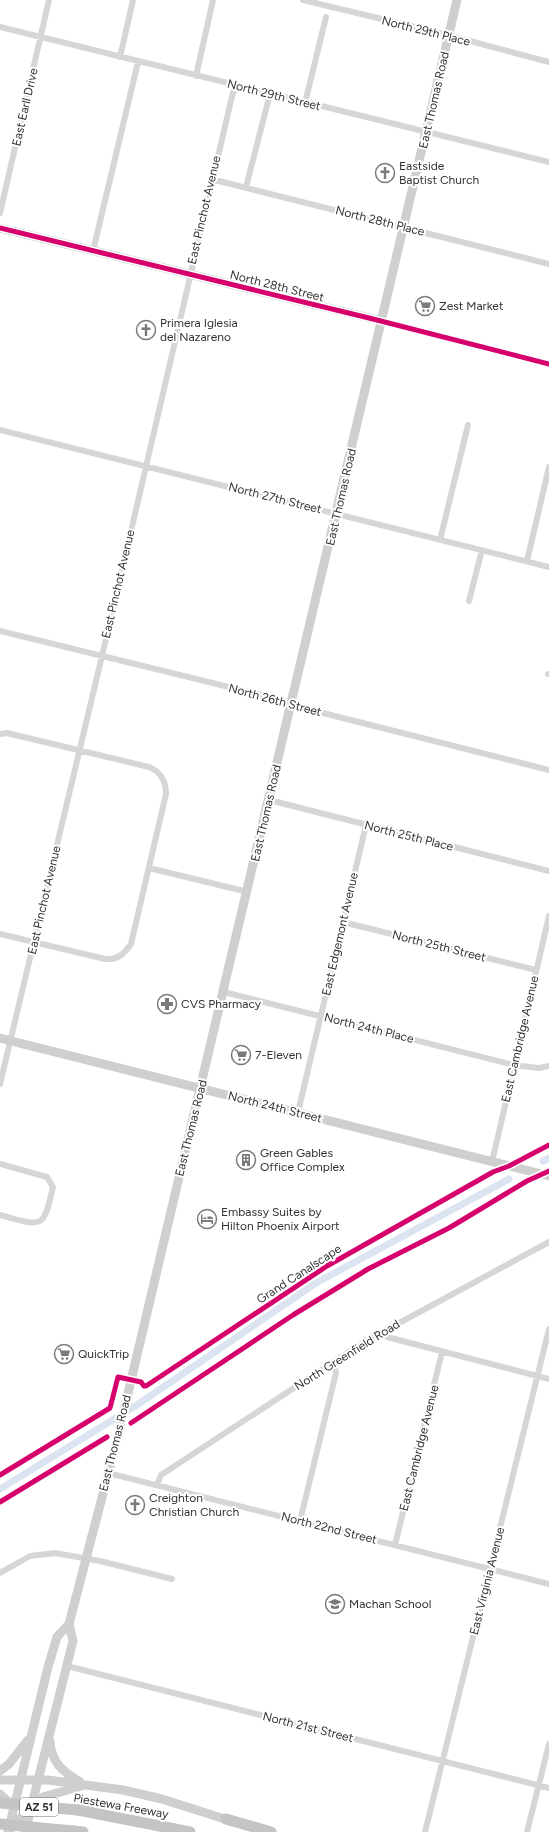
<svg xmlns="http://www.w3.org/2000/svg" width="549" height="1832" font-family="Figtree,sans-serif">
<rect width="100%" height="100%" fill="#fff"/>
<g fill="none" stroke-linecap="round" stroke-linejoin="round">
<!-- canal -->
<path stroke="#dce4f2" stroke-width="7" d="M543,1161L549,1158
M0,1489L137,1405L316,1283L509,1179"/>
<!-- street -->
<path stroke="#d6d6d6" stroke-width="6" d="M303,0L436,32L549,62
M0,27L549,162
M120,57L133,0
M196,76L213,0
M305,103L326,17
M211,179L549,264
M246,187L270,94
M0,213L49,0
M93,251L138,62
M382,321L549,364
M0,430L549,567
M440,540L468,425
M527,561L549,467
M469,601L482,550
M0,631L278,699L307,709L549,770
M548,674H549
M0,734L7,733L149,767C161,772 166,781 166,794L131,944C124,954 118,960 105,959L0,934
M269,800L549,871
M149,868L248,892
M343,922L536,970
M224,992L514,1065L539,1068L549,1066
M0,1084L102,656L233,92L239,87
M298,1112L366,825
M492,1162L549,916
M0,1164L47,1177L53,1187C43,1231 42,1226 0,1215
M382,1332L387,1337L549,1379
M108,1473L549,1584
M157,1485L161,1475L364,1342L549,1242
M300,1521L336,1373L333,1362
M395,1545L442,1352
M0,1573L30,1556L55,1553L100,1561L172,1579
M67,1666L549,1788
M425,1832L549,1329
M527,1832L549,1744"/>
<!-- secondary -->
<path stroke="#cfcfcf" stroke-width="9" d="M0,228L382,321
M0,1038L549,1176
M50,1741C51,1762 63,1772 80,1782
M0,1771L9,1764L28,1740
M0,1780H48L123,1790L162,1799L231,1821
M0,1794L13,1806
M11,1829L32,1805L43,1797L85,1785
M8,1832L48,1667L57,1637L69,1624L117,1440L457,0
M25,1832L73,1641L69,1624"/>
<!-- highway -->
<path stroke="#c4c4c4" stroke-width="11" d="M78,1810L190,1832
M226,1819L271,1832
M73,1831L83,1832"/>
<!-- highway-bridge -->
<path stroke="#c4c4c4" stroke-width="11" d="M0,1803L78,1810
M0,1824L73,1831"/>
<defs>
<path id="cycleway" d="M0,228L369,318L549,364
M131,1423L293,1315L368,1269L449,1228L527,1181L549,1171
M0,1475L110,1408L118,1377L141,1382L144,1386H146L327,1266L493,1172L509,1166L549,1145
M0,1502L107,1437"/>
</defs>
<!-- cycleway casing -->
<use href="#cycleway" stroke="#fff" stroke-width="8"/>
<!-- cycleway -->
<use href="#cycleway" stroke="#d6006c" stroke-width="5"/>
</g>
<!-- icons -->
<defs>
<symbol id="church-ring" viewBox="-11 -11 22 22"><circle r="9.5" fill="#fff" stroke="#7a7a7a" stroke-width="1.5"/><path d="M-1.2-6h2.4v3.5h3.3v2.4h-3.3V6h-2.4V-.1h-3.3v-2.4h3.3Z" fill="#7a7a7a"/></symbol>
<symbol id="supermarket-ring" viewBox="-11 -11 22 22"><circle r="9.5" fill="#fff" stroke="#7a7a7a" stroke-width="1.5"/><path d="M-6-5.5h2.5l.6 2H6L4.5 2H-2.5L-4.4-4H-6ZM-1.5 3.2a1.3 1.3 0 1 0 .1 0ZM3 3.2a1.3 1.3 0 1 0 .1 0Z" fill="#7a7a7a"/></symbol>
<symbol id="pharmacy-ring" viewBox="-11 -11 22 22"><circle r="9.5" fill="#fff" stroke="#7a7a7a" stroke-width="1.5"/><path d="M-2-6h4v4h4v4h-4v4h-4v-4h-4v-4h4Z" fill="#7a7a7a"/></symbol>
<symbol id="building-ring" viewBox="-11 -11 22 22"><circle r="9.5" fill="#fff" stroke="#7a7a7a" stroke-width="1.5"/><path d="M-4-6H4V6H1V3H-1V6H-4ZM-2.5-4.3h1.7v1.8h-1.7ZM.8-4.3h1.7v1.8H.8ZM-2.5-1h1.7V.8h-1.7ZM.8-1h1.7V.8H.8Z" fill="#7a7a7a"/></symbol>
<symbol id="hotel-ring" viewBox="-11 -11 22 22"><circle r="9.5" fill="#fff" stroke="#7a7a7a" stroke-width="1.5"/><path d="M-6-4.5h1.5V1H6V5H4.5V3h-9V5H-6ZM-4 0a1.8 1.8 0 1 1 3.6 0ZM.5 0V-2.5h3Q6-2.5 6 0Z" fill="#7a7a7a"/></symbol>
<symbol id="school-ring" viewBox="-11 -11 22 22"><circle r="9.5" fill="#fff" stroke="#7a7a7a" stroke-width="1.5"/><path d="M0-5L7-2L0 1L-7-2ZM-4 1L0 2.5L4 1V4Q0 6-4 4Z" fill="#7a7a7a"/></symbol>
</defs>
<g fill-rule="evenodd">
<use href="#church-ring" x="374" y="162" width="22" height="22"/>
<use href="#supermarket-ring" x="414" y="295" width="22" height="22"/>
<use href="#church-ring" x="135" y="319" width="22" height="22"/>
<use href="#pharmacy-ring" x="156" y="993" width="22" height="22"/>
<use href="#supermarket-ring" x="230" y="1044" width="22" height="22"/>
<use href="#building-ring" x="235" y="1149" width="22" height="22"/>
<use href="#hotel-ring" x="196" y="1208" width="22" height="22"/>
<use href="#supermarket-ring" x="53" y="1343" width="22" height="22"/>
<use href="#church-ring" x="124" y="1494" width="22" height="22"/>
<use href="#school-ring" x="324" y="1593" width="22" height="22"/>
</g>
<g text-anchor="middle" stroke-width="4" stroke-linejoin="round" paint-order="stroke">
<!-- shield labels -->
<rect fill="#fff" stroke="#707070" stroke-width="1" x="20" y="1798" width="38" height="18" rx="3"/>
<g font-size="11" font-weight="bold" fill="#323232">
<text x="39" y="1811">AZ 51</text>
</g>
<!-- street labels -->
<g font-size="12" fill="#323232" stroke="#fff">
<text transform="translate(426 31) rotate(14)" y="4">North 29th Place</text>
<text transform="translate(274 95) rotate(14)" y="4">North 29th Street</text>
<text transform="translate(434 100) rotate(-77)" y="4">East Thomas Road</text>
<text transform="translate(25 107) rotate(-77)" y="4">East Earll Drive</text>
<text transform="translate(204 210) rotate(-77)" y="4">East Pinchot Avenue</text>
<text transform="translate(380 221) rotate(14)" y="4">North 28th Place</text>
<text transform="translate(277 286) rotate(14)" y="4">North 28th Street</text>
<text transform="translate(341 497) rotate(-77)" y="4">East Thomas Road</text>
<text transform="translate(275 498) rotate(14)" y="4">North 27th Street</text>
<text transform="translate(118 584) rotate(-77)" y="4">East Pinchot Avenue</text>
<text transform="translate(275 700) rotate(15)" y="4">North 26th Street</text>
<text transform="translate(266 813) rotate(-77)" y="4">East Thomas Road</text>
<text transform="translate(409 836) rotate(14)" y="4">North 25th Place</text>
<text transform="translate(44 900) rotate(-77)" y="4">East Pinchot Avenue</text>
<text transform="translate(340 934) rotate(-77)" y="4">East Edgemont Avenue</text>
<text transform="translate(439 946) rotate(14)" y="4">North 25th Street</text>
<text transform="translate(369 1028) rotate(14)" y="4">North 24th Place</text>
<text transform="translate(520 1039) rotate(-77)" y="4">East Cambridge Avenue</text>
<text transform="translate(275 1107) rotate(14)" y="4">North 24th Street</text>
<text transform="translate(191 1128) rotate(-76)" y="4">East Thomas Road</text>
<text transform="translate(299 1274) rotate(-33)" y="4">Grand Canalscape</text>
<text transform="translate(347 1355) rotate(-32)" y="4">North Greenfield Road</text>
<text transform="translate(115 1443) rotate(-76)" y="4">East Thomas Road</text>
<text transform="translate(419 1448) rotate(-76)" y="4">East Cambridge Avenue</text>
<text transform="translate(329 1528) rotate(14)" y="4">North 22nd Street</text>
<text transform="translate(487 1581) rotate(-76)" y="4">East Virginia Avenue</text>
<text transform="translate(308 1727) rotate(14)" y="4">North 21st Street</text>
<text transform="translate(121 1806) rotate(10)" y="4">Piestewa Freeway</text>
</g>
<!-- poi labels -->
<g font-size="12" fill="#323232" stroke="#fff" text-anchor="start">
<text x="399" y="170">Eastside<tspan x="399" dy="14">Baptist Church</tspan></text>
<text x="439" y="310">Zest Market</text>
<text x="160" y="327">Primera Iglesia<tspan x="160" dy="14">del Nazareno</tspan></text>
<text x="181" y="1008">CVS Pharmacy</text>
<text x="255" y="1059">7-Eleven</text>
<text x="260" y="1157">Green Gables<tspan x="260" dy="14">Office Complex</tspan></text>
<text x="221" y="1216">Embassy Suites by<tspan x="221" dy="14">Hilton Phoenix Airport</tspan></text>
<text x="78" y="1358">QuickTrip</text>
<text x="149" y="1502">Creighton<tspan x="149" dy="14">Christian Church</tspan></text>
<text x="349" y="1608">Machan School</text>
</g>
</g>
</svg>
